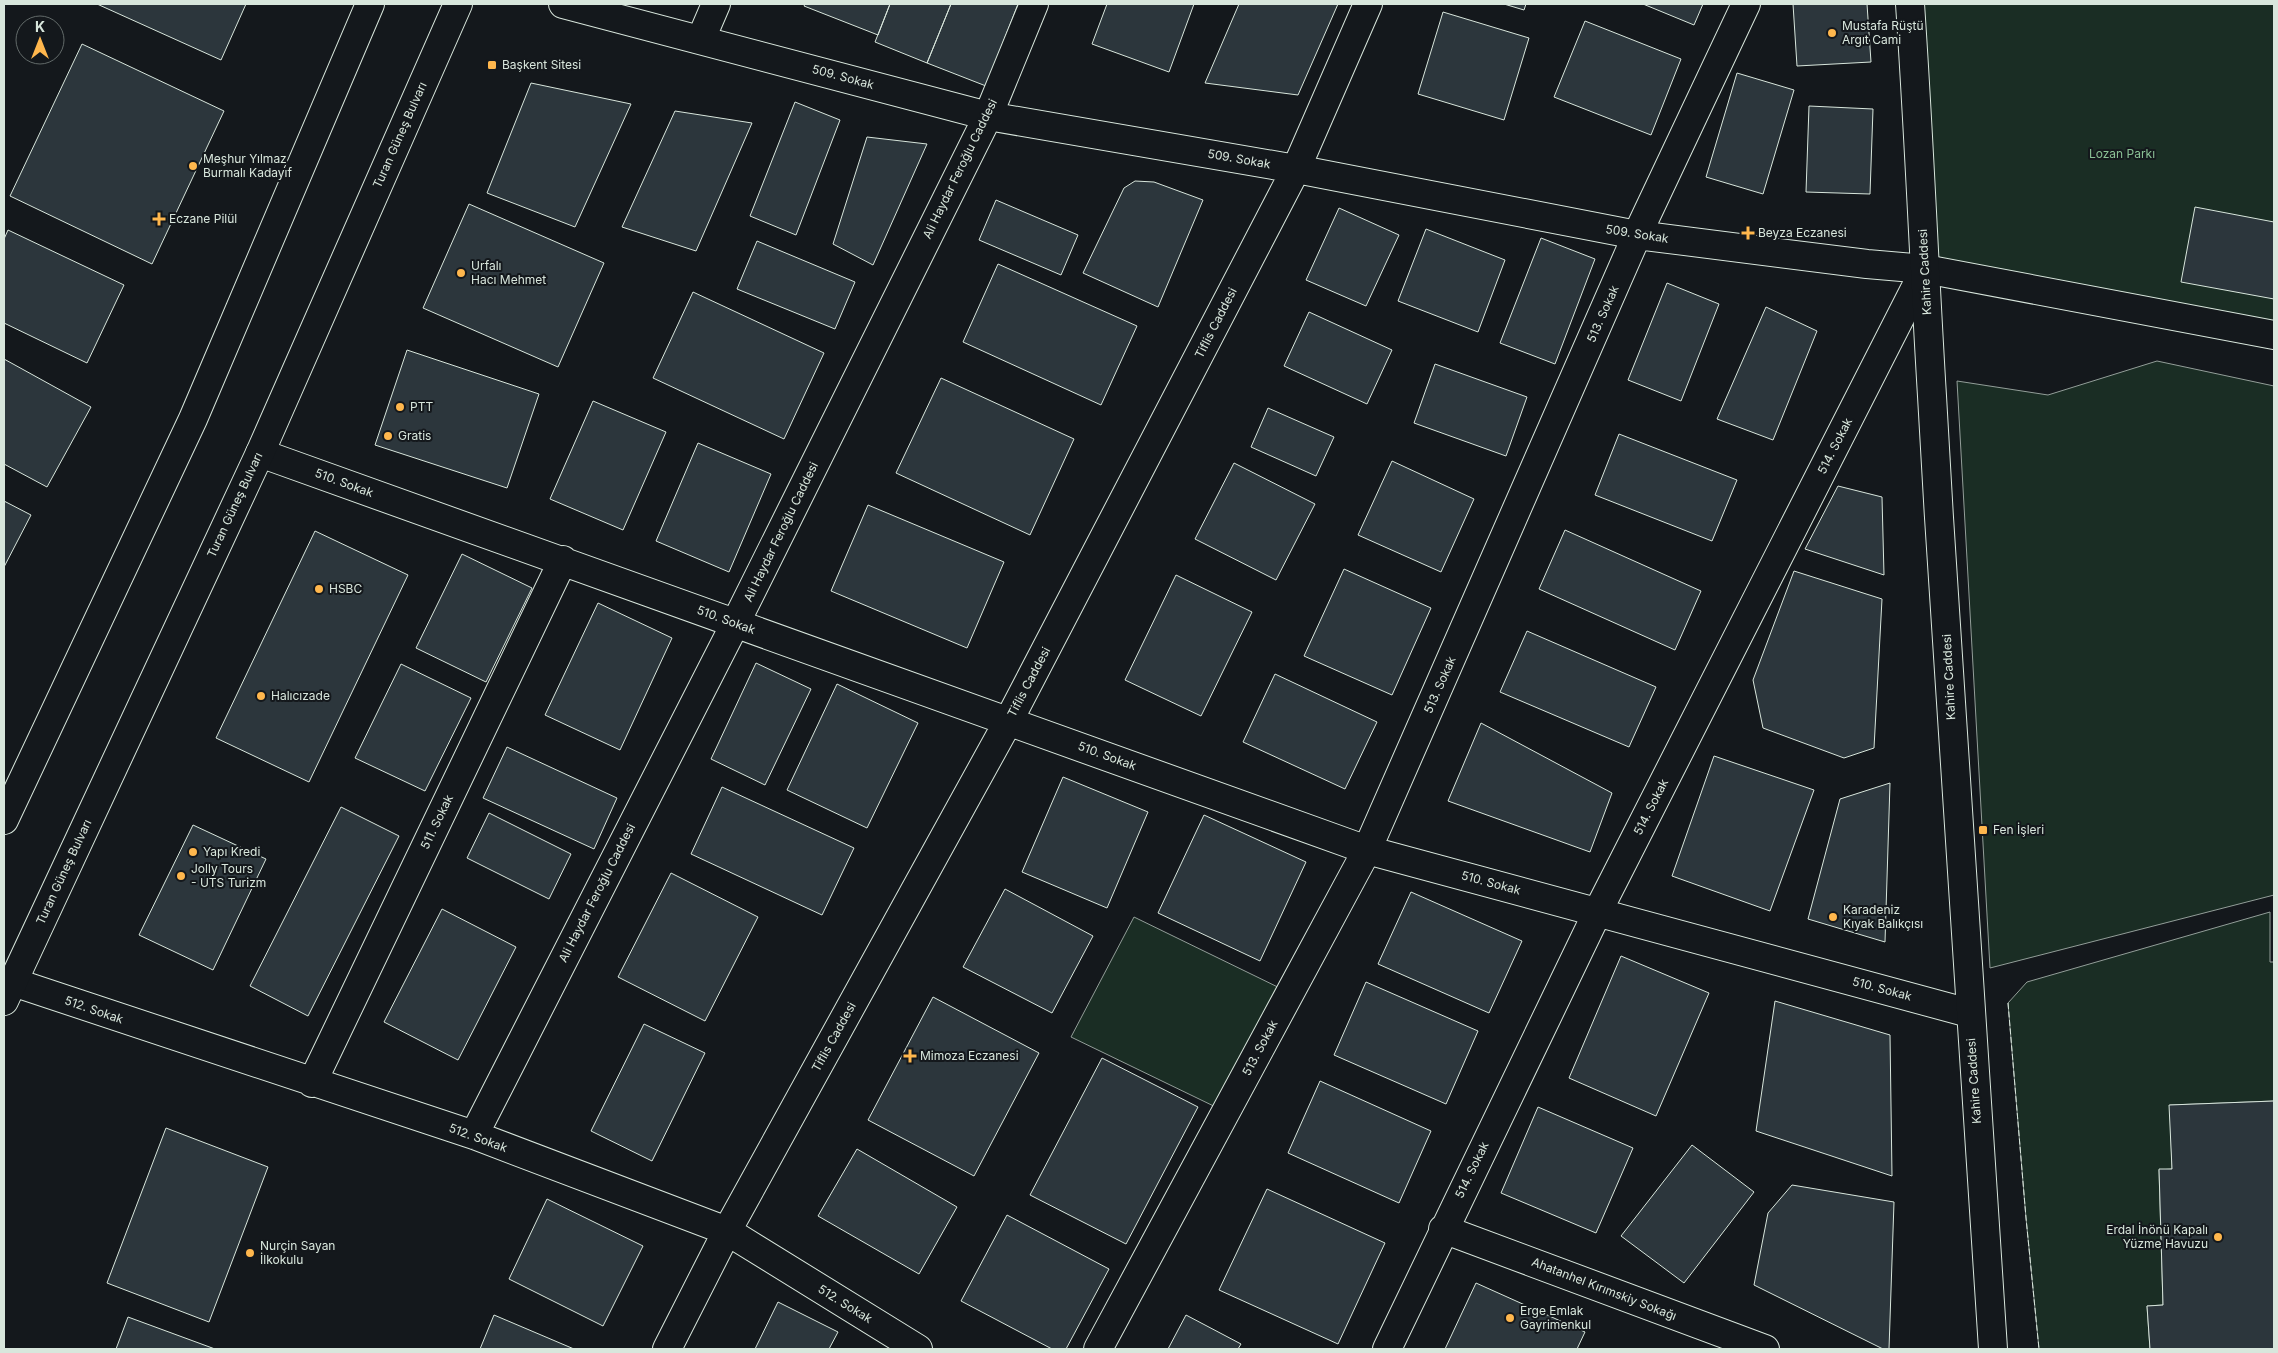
<svg xmlns="http://www.w3.org/2000/svg" width="2278" height="1353" font-family="Inter,sans-serif">
<rect width="100%" height="100%" fill="#14181c"/>
<!-- green -->
<path fill="#1a2d24" stroke="#939e99" d="M1910,4H2274V335L1925,269Z
M2157,361L2274,386V895L1990,968L1957,381L2048,395Z
M2270,912V962H2274V1101L2170,1105L2172,1169L2159,1170L2163,1305L2147,1306L2150,1349H2039L2026,1218L2008,1003L2027,982Z
M1134,917L1290,993L1226,1112L1071,1037Z"/>
<!-- building -->
<path fill="#2c363c" stroke="#d8e6dc" d="M97,4H246L221,60Z
M805,4H890L878,35L804,6Z
M890,4H951L927,63L875,42Z
M951,4H1018L986,86L927,63Z
M1107,4H1194L1169,72L1092,44Z
M1239,4H1338L1298,95L1205,83Z
M1504,4H1526L1524,10Z
M1643,4H1703L1694,25Z
M1793,4H1867L1871,62L1797,66Z
M1443,12L1529,38L1504,120L1418,94Z
M1585,21L1681,59L1651,135L1554,97Z
M82,44L224,111L152,264L10,196Z
M1737,73L1794,90L1763,194L1706,177Z
M531,83L631,104L575,227L487,193Z
M795,102L840,120L796,235L750,216Z
M1809,106L1873,109L1870,194L1806,192Z
M675,111L752,123L696,251L622,227Z
M867,137L927,144L873,265L833,244Z
M1135,181L1154,182L1203,200L1158,307L1083,273L1124,188Z
M996,200L1078,235L1061,275L979,240Z
M469,204L604,263L558,367L423,308Z
M2195,207L2274,222V299L2181,282Z
M1339,208L1399,235L1366,306L1306,280Z
M1426,229L1505,260L1478,332L1398,301Z
M8,230L124,285L87,363L4,323V239Z
M1541,238L1595,259L1555,364L1500,343Z
M757,241L855,282L835,329L737,289Z
M998,264L1137,326L1101,405L963,342Z
M1667,283L1719,304L1681,401L1628,380Z
M693,292L824,353L784,439L653,378Z
M1766,307L1817,331L1773,440L1717,419Z
M1309,312L1392,350L1367,404L1284,366Z
M407,350L539,394L507,488L375,445Z
M4,359L91,407L47,487L4,464Z
M1435,364L1527,397L1506,456L1414,423Z
M941,378L1074,439L1030,535L896,473Z
M593,401L666,432L623,530L550,499Z
M1268,408L1334,437L1316,476L1251,447Z
M1619,434L1737,480L1712,541L1595,495Z
M698,443L771,474L729,572L656,541Z
M1392,461L1474,499L1441,572L1358,535Z
M1234,463L1315,504L1276,580L1195,539Z
M1838,486L1882,497L1884,575L1805,549Z
M4,501L31,515L4,567Z
M868,505L1004,562L967,648L831,591Z
M1565,530L1701,591L1675,650L1539,589Z
M315,531L408,575L309,782L216,738Z
M462,554L532,588L486,682L416,648Z
M1344,569L1431,608L1392,695L1304,656Z
M1794,571L1882,599L1874,748L1844,758L1763,728L1753,680Z
M1176,575L1252,612L1201,716L1125,680Z
M598,603L672,638L620,750L545,715Z
M1527,631L1656,687L1629,747L1500,692Z
M756,663L811,689L765,785L711,759Z
M401,664L471,698L425,791L355,758Z
M1275,674L1377,722L1345,789L1243,742Z
M837,684L918,723L867,828L787,790Z
M1481,723L1612,793L1590,852L1448,801Z
M507,747L617,798L594,849L483,798Z
M1714,756L1814,790L1770,911L1672,876Z
M1063,777L1148,812L1107,908L1022,872Z
M1890,783L1885,942L1808,919L1840,799Z
M722,787L854,848L822,915L691,854Z
M341,807L399,836L308,1016L250,986Z
M489,813L571,854L549,899L467,858Z
M1204,815L1306,862L1260,961L1158,913Z
M193,825L266,859L213,970L139,935Z
M671,873L758,917L705,1021L618,977Z
M1005,889L1093,936L1052,1013L963,967Z
M1411,892L1522,941L1489,1013L1378,964Z
M442,909L516,947L458,1060L384,1022Z
M1621,956L1709,993L1656,1116L1569,1078Z
M1366,982L1478,1031L1446,1104L1334,1055Z
M933,997L1039,1053L974,1176L868,1120Z
M1775,1001L1890,1035L1892,1176L1756,1131Z
M644,1024L705,1053L652,1161L591,1131Z
M1102,1058L1198,1107L1126,1244L1030,1195Z
M1320,1081L1431,1131L1399,1203L1288,1153Z
M2274,1101V1349H2150L2147,1306L2163,1305L2159,1169H2172L2169,1105Z
M1538,1107L1633,1148L1596,1233L1501,1193Z
M166,1128L268,1167L209,1322L107,1283Z
M1692,1145L1754,1192L1684,1283L1621,1236Z
M857,1149L957,1207L919,1274L818,1216Z
M1792,1185L1894,1202L1889,1349H1883L1754,1285L1768,1213Z
M1267,1189L1385,1243L1338,1344L1219,1290Z
M547,1199L643,1246L603,1326L509,1279Z
M1007,1215L1109,1269L1066,1349H1052L961,1301Z
M1476,1283L1585,1332L1577,1349H1445Z
M778,1302L838,1332L829,1349H755Z
M494,1315L574,1349H480Z
M1186,1315L1241,1344L1238,1349H1168Z
M128,1317L215,1349H116Z"/>
<g fill="none" stroke-linecap="round" stroke-linejoin="round">
<defs>
<path id="minor" d="M563,4L988,116L1296,169L1637,235L1867,264L1925,269L2274,335
M701,39L716,4
M260,453L1367,850L1969,1013
M13,982L474,1135L727,1231L918,1349
M312,1083L563,560
M474,1135L735,624L988,116L1034,4
M1443,1229L1765,1349
M667,1349L727,1231L1009,720L1296,169L1368,4
M1098,1349L1367,850L1637,235L1746,4
M1387,1349L1598,911L1925,269"/>
<path id="major" d="M1910,4C1919,134 1924,265 1932,396C1950,714 1970,1032 1993,1349
M4,820L193,419L370,4
M4,1001L260,453L458,4"/>
</defs>
<!-- minor casing -->
<use href="#minor" stroke="#d8e6dc" stroke-width="30"/>
<!-- major casing -->
<use href="#major" stroke="#d8e6dc" stroke-width="30"/>
<!-- minor -->
<use href="#minor" stroke="#14181c" stroke-width="28"/>
<!-- major -->
<use href="#major" stroke="#14181c" stroke-width="28"/>
<!-- fence -->
<path stroke="#d8e6dc" stroke-width="1" stroke-dasharray="6 2.5" stroke-linecap="butt" d="M2008,1003L2026,1218L2039,1349"/>
</g>
<!-- markers -->
<g fill="#ffb74d" stroke="#14181c" stroke-width="2">
<circle cx="1832" cy="33" r="5"/>
<rect x="487" y="60" width="10" height="10" rx="2.5"/>
<circle cx="193" cy="166" r="5"/>
<path d="M156.5 211.5h5v5h5v5h-5v5h-5v-5h-5v-5h5z"/>
<path d="M1745.5 225.5h5v5h5v5h-5v5h-5v-5h-5v-5h5z"/>
<circle cx="461" cy="273" r="5"/>
<circle cx="400" cy="407" r="5"/>
<circle cx="388" cy="436" r="5"/>
<circle cx="319" cy="589" r="5"/>
<circle cx="261" cy="696" r="5"/>
<rect x="1978" y="825" width="10" height="10" rx="2.5"/>
<circle cx="193" cy="852" r="5"/>
<circle cx="181" cy="876" r="5"/>
<circle cx="1833" cy="917" r="5"/>
<path d="M907.5 1048.5h5v5h5v5h-5v5h-5v-5h-5v-5h5z"/>
<circle cx="2218" cy="1237" r="5"/>
<circle cx="250" cy="1253" r="5"/>
<circle cx="1510" cy="1318" r="5"/>
</g>
<g text-anchor="middle" stroke-width="4" stroke-linejoin="round" paint-order="stroke">
<!-- poi labels -->
<g font-size="12" fill="#d8e6dc" stroke="#14181c" text-anchor="start">
<text x="1842" y="30">Mustafa Rüştü<tspan x="1842" dy="14">Argıt Cami</tspan></text>
<text x="502" y="69">Başkent Sitesi</text>
<text x="203" y="163">Meşhur Yılmaz<tspan x="203" dy="14">Burmalı Kadayıf</tspan></text>
<text x="169" y="223">Eczane Pilül</text>
<text x="1758" y="237">Beyza Eczanesi</text>
<text x="471" y="270">Urfalı<tspan x="471" dy="14">Hacı Mehmet</tspan></text>
<text x="410" y="411">PTT</text>
<text x="398" y="440">Gratis</text>
<text x="329" y="593">HSBC</text>
<text x="271" y="700">Halıcızade</text>
<text x="1993" y="834">Fen İşleri</text>
<text x="203" y="856">Yapı Kredi</text>
<text x="191" y="873">Jolly Tours<tspan x="191" dy="14">- UTS Turizm</tspan></text>
<text x="1843" y="914">Karadeniz<tspan x="1843" dy="14">Kıyak Balıkçısı</tspan></text>
<text x="920" y="1060">Mimoza Eczanesi</text>
<text x="2208" y="1234" text-anchor="end">Erdal İnönü Kapalı<tspan x="2208" dy="14">Yüzme Havuzu</tspan></text>
<text x="260" y="1250">Nurçin Sayan<tspan x="260" dy="14">İlkokulu</tspan></text>
<text x="1520" y="1315">Erge Emlak<tspan x="1520" dy="14">Gayrimenkul</tspan></text>
</g>
<!-- street labels -->
<g font-size="12" fill="#d8e6dc" stroke="#14181c">
<text transform="translate(843 77) rotate(15)" y="4">509. Sokak</text>
<text transform="translate(400 135) rotate(-66)" y="4">Turan Güneş Bulvarı</text>
<text transform="translate(1239 159) rotate(10)" y="4">509. Sokak</text>
<text transform="translate(960 169) rotate(-64)" y="4">Ali Haydar Feroğlu Caddesi</text>
<text transform="translate(1637 234) rotate(9)" y="4">509. Sokak</text>
<text transform="translate(1925 272) rotate(-93)" y="4">Kahire Caddesi</text>
<text transform="translate(1603 314) rotate(-66)" y="4">513. Sokak</text>
<text transform="translate(1216 323) rotate(-63)" y="4">Tiflis Caddesi</text>
<text transform="translate(1835 446) rotate(-63)" y="4">514. Sokak</text>
<text transform="translate(344 483) rotate(20)" y="4">510. Sokak</text>
<text transform="translate(235 505) rotate(-65)" y="4">Turan Güneş Bulvarı</text>
<text transform="translate(781 532) rotate(-64)" y="4">Ali Haydar Feroğlu Caddesi</text>
<text transform="translate(726 620) rotate(20)" y="4">510. Sokak</text>
<text transform="translate(1949 677) rotate(-93)" y="4">Kahire Caddesi</text>
<text transform="translate(1029 682) rotate(-62)" y="4">Tiflis Caddesi</text>
<text transform="translate(1440 685) rotate(-66)" y="4">513. Sokak</text>
<text transform="translate(1107 756) rotate(20)" y="4">510. Sokak</text>
<text transform="translate(1651 807) rotate(-63)" y="4">514. Sokak</text>
<text transform="translate(437 822) rotate(-64)" y="4">511. Sokak</text>
<text transform="translate(64 872) rotate(-65)" y="4">Turan Güneş Bulvarı</text>
<text transform="translate(1491 883) rotate(15)" y="4">510. Sokak</text>
<text transform="translate(597 893) rotate(-63)" y="4">Ali Haydar Feroğlu Caddesi</text>
<text transform="translate(1882 989) rotate(15)" y="4">510. Sokak</text>
<text transform="translate(94 1010) rotate(19)" y="4">512. Sokak</text>
<text transform="translate(834 1037) rotate(-61)" y="4">Tiflis Caddesi</text>
<text transform="translate(1260 1048) rotate(-62)" y="4">513. Sokak</text>
<text transform="translate(1974 1081) rotate(-94)" y="4">Kahire Caddesi</text>
<text transform="translate(478 1138) rotate(20)" y="4">512. Sokak</text>
<text transform="translate(1472 1170) rotate(-64)" y="4">514. Sokak</text>
<text transform="translate(1604 1289) rotate(21)" y="4">Ahatanhel Kırımskiy Sokağı</text>
<text transform="translate(845 1304) rotate(32)" y="4">512. Sokak</text>
</g>
<!-- park labels -->
<g font-size="12" fill="#8ac095" stroke="#14181c">
<text x="2122" y="158">Lozan Parkı</text>
</g>
</g>
<!-- border -->
<rect width="2278" height="1353" fill="none" stroke="#d8e6dc" stroke-width="10"/>
<!-- north arrow -->
<g transform="translate(40 40)"><circle r="24" fill="#14181c" stroke="#626a69"/>
<path d="M0-4L9 19L0 12L-9 19Z" fill="#ffb74d"/>
<text y="-8" font-size="14" font-weight="bold" text-anchor="middle" fill="#d8e6dc">K</text>
</g>
</svg>
